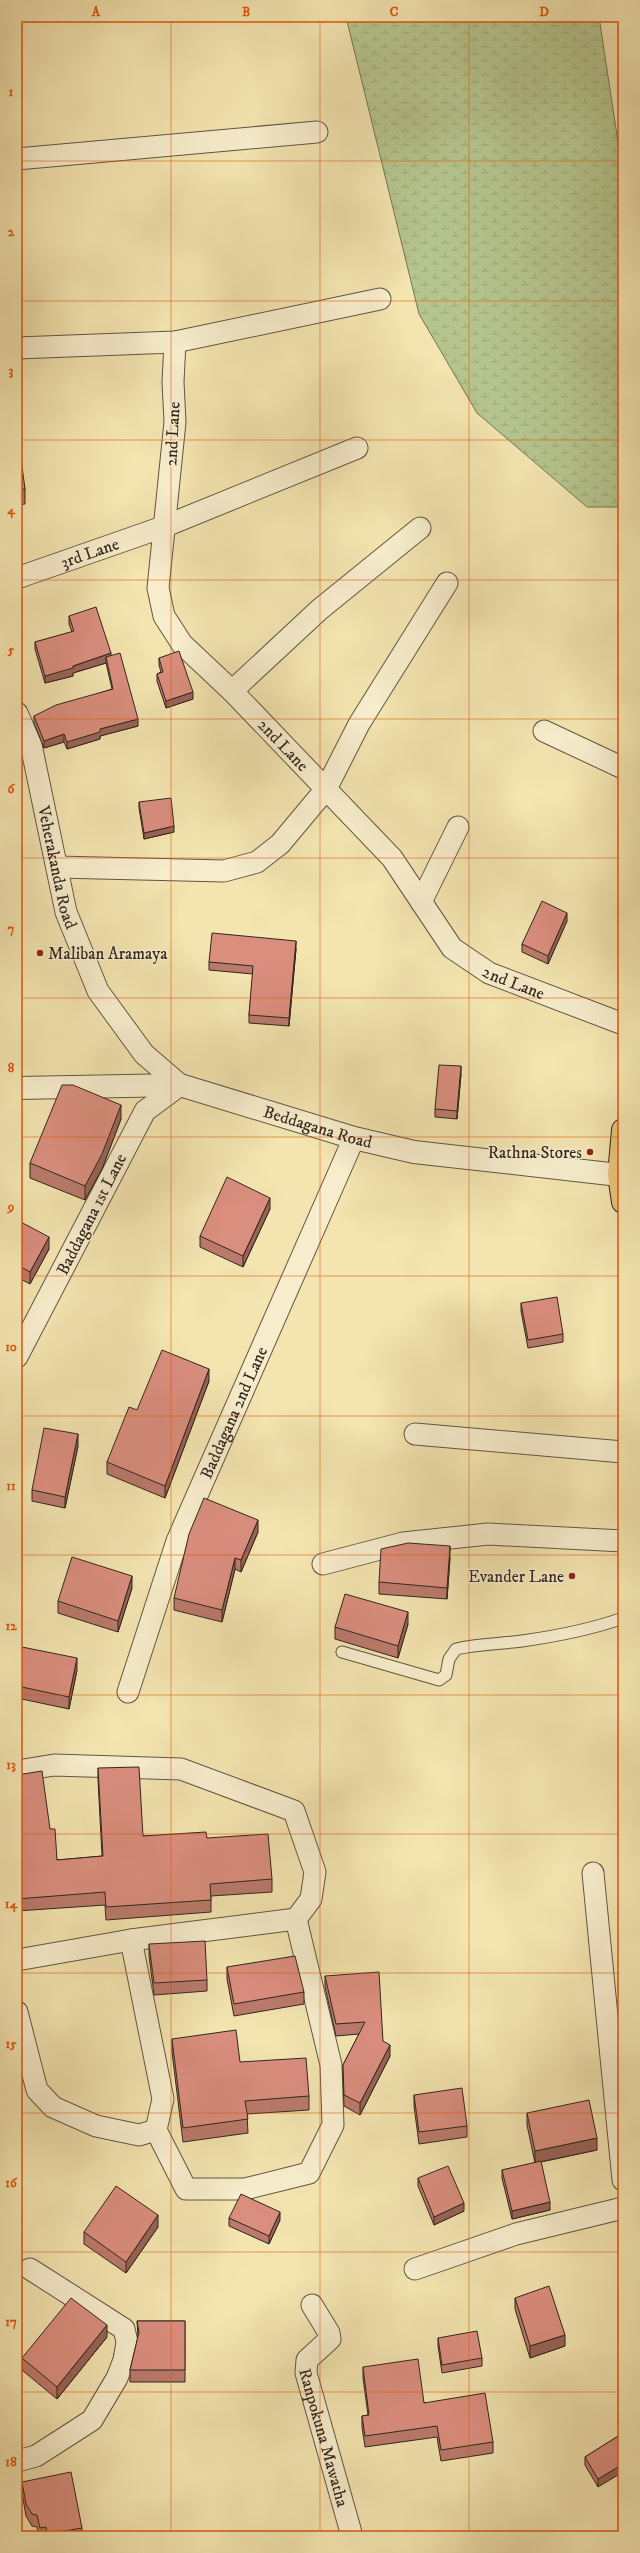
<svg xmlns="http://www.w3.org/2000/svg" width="640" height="2553" font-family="'IM FELL DW Pica',serif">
<defs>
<pattern id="wetland-marsh" width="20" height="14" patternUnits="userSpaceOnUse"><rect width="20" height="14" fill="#b6c58e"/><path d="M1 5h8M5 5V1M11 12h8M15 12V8" fill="none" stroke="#9da97a"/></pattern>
</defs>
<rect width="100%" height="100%" fill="#f3e4b0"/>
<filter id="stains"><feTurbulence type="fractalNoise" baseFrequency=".005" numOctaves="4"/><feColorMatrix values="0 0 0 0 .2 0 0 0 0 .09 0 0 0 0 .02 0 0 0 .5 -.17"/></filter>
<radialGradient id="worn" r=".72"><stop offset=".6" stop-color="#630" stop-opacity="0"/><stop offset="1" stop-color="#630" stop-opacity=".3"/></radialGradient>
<!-- wetland -->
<path fill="url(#wetland-marsh)" stroke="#737655" d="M346,17H599L623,175V507H587L477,413L419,314Z"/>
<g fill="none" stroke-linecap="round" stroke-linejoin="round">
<defs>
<path id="service" d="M342,1652L439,1680L446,1675L449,1659L456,1649C478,1644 500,1644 522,1641C557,1636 590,1630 623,1618"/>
<g id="minor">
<path d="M17,159L317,132"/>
<path id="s1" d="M175,342L173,382L175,422L158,588L164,616L182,644L232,691L392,858L452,948L489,973L623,1024"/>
<path d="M17,348L175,342L380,299"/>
<path id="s2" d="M17,578L163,527L357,448"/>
<path d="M232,691L319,610L420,528"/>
<path id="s3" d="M17,713L31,745L66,912L98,991L144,1054L180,1085L145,1111L17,1357"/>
<path d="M544,731L623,768"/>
<path d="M57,867L224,871L257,862L280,844L326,789L359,724L447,583"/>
<path d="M421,902L458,827"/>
<path d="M415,1434L623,1452"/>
<path d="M323,1564L403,1543L488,1534L623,1541"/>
<path id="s4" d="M128,1692L177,1541L354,1138"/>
<path d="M17,1771L54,1765L181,1769L294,1811L315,1872L311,1899L296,1919L131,1940L17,1960"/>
<path d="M593,1873L623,2180"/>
<path d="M17,2012L37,2090L53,2107L96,2126L139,2135L156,2130L163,2099L131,1940"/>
<path d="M156,2130L186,2189H245L309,2173L333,2125L331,2065L296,1919"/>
<path d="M415,2269L516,2234L623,2208"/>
<path id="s5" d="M312,2305L329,2333L330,2339L307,2360L306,2373L352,2536"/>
<path d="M17,2461L36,2456L92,2420L117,2378L124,2360L127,2342L124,2329L30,2269"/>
</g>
<g id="tertiary">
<path id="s6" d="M17,1088L180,1085L354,1138L414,1152L619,1175"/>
</g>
<path id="primary" d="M623,1130L619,1175L623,1202"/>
</defs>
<!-- service casing -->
<use href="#service" stroke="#615641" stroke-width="13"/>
<!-- minor casing -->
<use href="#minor" stroke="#615641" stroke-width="23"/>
<!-- tertiary casing -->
<use href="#tertiary" stroke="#615641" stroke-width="24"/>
<!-- primary casing -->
<use href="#primary" stroke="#30261c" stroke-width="24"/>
<!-- service -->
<use href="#service" stroke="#f7edcc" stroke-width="11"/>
<!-- minor -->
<use href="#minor" stroke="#f7edcc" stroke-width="21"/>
<!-- tertiary -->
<use href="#tertiary" stroke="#f7edcc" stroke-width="22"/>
<!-- primary -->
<use href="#primary" stroke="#eac278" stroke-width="22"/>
</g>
<!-- wall -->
<path fill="#bb7a6c" stroke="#30261c" d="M17,459L25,489V504L17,505Z
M69,616L111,656L138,726L100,736V739L67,749L64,742L44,748L34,723V716L112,689L106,663L73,673V676L45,683L35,649V642L72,632L69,624Z
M159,658L193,699L166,708L157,681V674L161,672L159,665Z
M139,802L174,832L144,839L139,808Z
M567,921L548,964L522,952V944Z
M296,949L289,1026L249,1023V1015L253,974L209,970V962Z
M461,1074L457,1119L435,1117V1109Z
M121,1119L102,1169L85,1200L30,1178V1163Z
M270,1209L243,1267L200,1247V1236Z
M17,1220L49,1249L30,1284L17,1277Z
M521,1303L563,1334V1342L528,1348L521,1311Z
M209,1381L165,1498L107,1474V1462L137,1410Z
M78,1446L65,1508L32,1501V1490Z
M258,1532L241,1572L235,1569L222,1622L174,1610V1598Z
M450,1558L447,1599L379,1594V1582Z
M132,1588L118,1632L58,1613V1601Z
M408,1624L398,1658L335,1639V1627Z
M17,1646L77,1670L69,1709L17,1698Z
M98,1768L143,1836L207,1838L272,1879V1892L211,1896V1912L106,1920L105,1905L17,1911V1775L50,1829L57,1860L102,1856L98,1780Z
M149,1944L207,1980V1991L154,1995L149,1956Z
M227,1967L304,1992V2004L234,2016L227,1979Z
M325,1976L383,2041L390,2056L360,2115L344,2106L343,2077V2065L359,2034L336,2036L325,1987Z
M172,2039L240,2062L309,2096V2110L247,2114L248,2133L183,2142L172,2052Z
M414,2095L467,2126V2137L419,2144L414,2106Z
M527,2113L597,2150L541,2162L550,2210L512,2219L502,2178V2170L535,2163L527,2125Z
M418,2178L464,2211L434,2225L418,2186Z
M229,2218L280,2220L269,2244L229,2226Z
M158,2227L126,2273L84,2244V2232Z
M515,2298L565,2346L530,2358L515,2309Z
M137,2321H185V2382H130V2370L138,2337Z
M107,2337L57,2399L22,2370V2358Z
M438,2338L482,2358V2366L442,2373L438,2346Z
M363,2367L493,2442V2453L441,2461L437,2437L365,2447L362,2427V2416L368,2415L363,2378Z
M623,2433L598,2487L585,2465V2457Z
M22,2482L82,2528V2536H39L37,2527L32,2526L26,2516L22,2493Z"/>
<!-- shaded-wall -->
<path fill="#996358" stroke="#30261c" d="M111,653V661L106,657V663L73,673V676L45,683V676Z
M193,692V699L166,708V701Z
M138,719V726L100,736V739L67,749V742L100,729Z
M64,734V742L44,748V741Z
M174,826V832L144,839V833Z
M567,913V921L548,964V956Z
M296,941V949L289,1026V1018Z
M461,1066V1074L457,1119V1111Z
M121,1105V1119L102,1169L85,1200V1186Z
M270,1198V1209L243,1267V1256Z
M49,1237V1249L30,1284V1272Z
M209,1369V1381L165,1498V1486Z
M78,1434V1446L65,1508V1497Z
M258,1520V1532L241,1572V1560Z
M450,1546V1558L447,1599V1588Z
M235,1558V1569L222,1622V1610Z
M132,1576V1588L118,1632V1621Z
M408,1612V1624L398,1658V1646Z
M77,1658V1670L69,1709V1697Z
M390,2045V2056L360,2115V2103Z
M597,2138V2150L535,2163V2151Z
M550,2202V2210L512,2219V2211Z
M464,2203V2211L434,2225V2217Z
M280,2212V2220L269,2244V2236Z
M158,2215V2227L126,2273V2262Z
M107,2325V2337L57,2399V2387Z
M565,2335V2346L530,2358V2346Z
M623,2464V2472L598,2487V2479Z"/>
<!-- building -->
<path fill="#da8e7e" stroke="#30261c" d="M17,459H21L25,489L17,490Z
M96,607L111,653L73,666V668L45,676L35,642L74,631L69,616Z
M179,651L193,692L166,701L157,674L163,672L159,658Z
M120,653L138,719L100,729V732L67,742L64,734L44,741L34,716L56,705L113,689L106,657Z
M171,798L174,826L144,833L139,802Z
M542,901L567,913L548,956L522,944Z
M212,933L296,941L289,1018L249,1015L253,966L209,962Z
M439,1065L461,1066L457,1111L435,1109Z
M62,1085H73L121,1105L102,1154L85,1186L30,1163Z
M227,1177L270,1198L243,1256L200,1236Z
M17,1220L49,1237L30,1272L17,1265Z
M557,1297L563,1334L528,1340L521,1303Z
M162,1350L209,1369L165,1486L107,1462L129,1407L137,1410Z
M44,1428L78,1434L65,1497L32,1490Z
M204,1498L258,1520L241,1560L235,1558L222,1610L174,1598L189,1534Z
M408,1543L450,1546L447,1588L379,1582L381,1549Z
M72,1557L132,1576L118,1621L58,1601Z
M345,1594L408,1612L398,1646L335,1627Z
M17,1646L77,1658L69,1697L17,1686Z
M139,1767L143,1836L206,1832L207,1838L268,1834L272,1879L210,1884L211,1900L106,1907L105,1892L17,1899V1775L42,1771L50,1829H55L57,1860L103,1856L98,1768Z
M205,1941L207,1980L154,1983L149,1944Z
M295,1956L304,1992L234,2004L227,1967Z
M379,1972L383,2041L390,2045L360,2103L344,2095L343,2065L365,2022L336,2024L325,1976Z
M236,2030L240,2062L306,2058L309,2096L245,2101L248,2119L183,2128L172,2039Z
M462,2088L467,2126L419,2132L414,2095Z
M589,2100L597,2138L535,2151L527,2113Z
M541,2161L550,2202L512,2211L502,2170Z
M448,2166L464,2203L434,2217L418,2178Z
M116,2186L158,2215L126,2262L84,2232Z
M241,2194L280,2212L269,2236L229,2218Z
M549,2286L565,2335L530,2346L515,2298Z
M71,2298L107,2325L57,2387L22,2358Z
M137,2321H185V2370H130L139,2332Z
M477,2331L482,2358L442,2365L438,2338Z
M418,2359L424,2403L485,2393L493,2442L441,2450L437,2426L365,2436L362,2416L369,2415L363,2367Z
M623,2433V2464L598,2479L585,2457Z
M71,2472L82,2528L47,2534L46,2527L40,2528L37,2515L32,2514L26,2504L22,2482Z"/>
<!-- grid -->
<path fill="none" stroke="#df560d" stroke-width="1" stroke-opacity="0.55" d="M171,17V2536M320,17V2536M469,17V2536M17,161H623M17,301H623M17,440H623M17,580H623M17,719H623M17,858H623M17,998H623M17,1137H623M17,1276H623M17,1416H623M17,1555H623M17,1695H623M17,1834H623M17,1973H623M17,2113H623M17,2252H623M17,2392H623"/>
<!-- markers -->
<g fill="#8f2418" stroke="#f7edcc" stroke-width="1.5">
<circle cx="40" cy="953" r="4"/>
<circle cx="590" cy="1152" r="4"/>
<circle cx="572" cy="1576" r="4"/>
</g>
<g text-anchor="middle" stroke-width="3" stroke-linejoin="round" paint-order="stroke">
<!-- street labels -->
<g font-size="17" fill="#30261c" stroke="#f7edcc">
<text transform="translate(172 434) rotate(-87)" y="6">2nd Lane</text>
<text dy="6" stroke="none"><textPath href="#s2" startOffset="77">3rd Lane</textPath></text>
<text dy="6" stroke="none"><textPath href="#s1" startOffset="452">2nd Lane</textPath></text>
<text dy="6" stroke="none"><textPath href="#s3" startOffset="160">Veherakanda Road</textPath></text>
<text dy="6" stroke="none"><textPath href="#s1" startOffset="788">2nd Lane</textPath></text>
<text dy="6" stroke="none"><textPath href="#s6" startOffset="307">Beddagana Road</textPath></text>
<text transform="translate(91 1214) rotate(-63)" y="6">Baddagana 1st Lane</text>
<text dy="6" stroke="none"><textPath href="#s4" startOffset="299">Baddagana 2nd Lane</textPath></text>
<text dy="6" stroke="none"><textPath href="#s5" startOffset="150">Ranpokuna Mawatha</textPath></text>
</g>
<!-- poi labels -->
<g font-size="17" fill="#30261c" stroke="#f7edcc" text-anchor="end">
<text x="48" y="959" text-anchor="start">Maliban Aramaya</text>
<text x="582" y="1158">Rathna Stores</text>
<text x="564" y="1582">Evander Lane</text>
</g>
</g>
<!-- margin -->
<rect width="640" height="2553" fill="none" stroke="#f3e4b0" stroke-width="44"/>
<rect x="22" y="22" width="596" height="2509" fill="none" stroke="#df560d" stroke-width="1.5"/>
<g font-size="13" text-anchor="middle" font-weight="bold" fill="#df560d">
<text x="96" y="16">A</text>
<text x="246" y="16">B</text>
<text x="394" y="16">C</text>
<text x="544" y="16">D</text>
<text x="11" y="96">1</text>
<text x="11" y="236">2</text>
<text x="11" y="375">3</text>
<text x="11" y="514">4</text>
<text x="11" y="654">5</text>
<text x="11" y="793">6</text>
<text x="11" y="933">7</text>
<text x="11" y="1072">8</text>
<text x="11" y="1211">9</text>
<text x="11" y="1351">10</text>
<text x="11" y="1490">11</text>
<text x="11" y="1630">12</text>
<text x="11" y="1769">13</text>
<text x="11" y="1908">14</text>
<text x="11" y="2048">15</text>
<text x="11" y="2187">16</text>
<text x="11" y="2326">17</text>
<text x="11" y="2466">18</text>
</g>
<rect width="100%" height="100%" filter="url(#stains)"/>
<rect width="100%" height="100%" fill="url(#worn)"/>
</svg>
